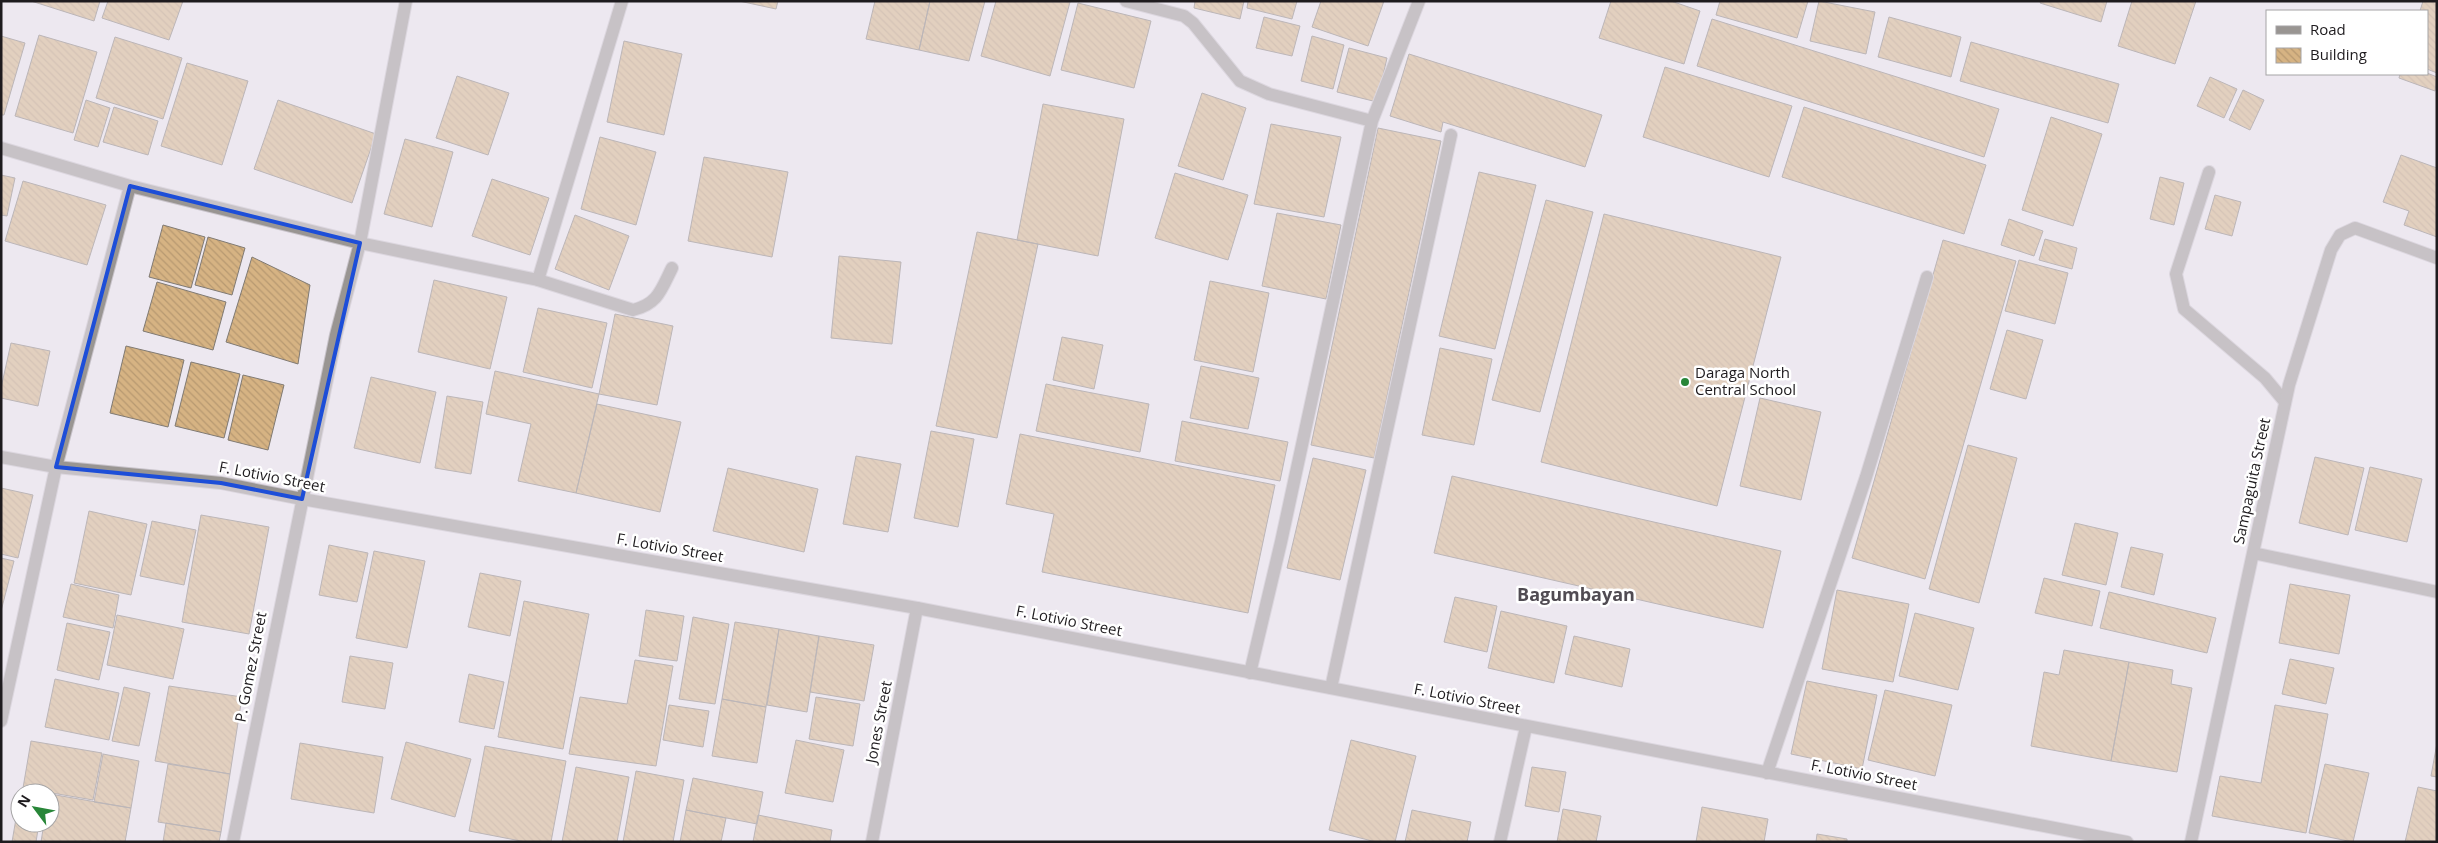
<svg xmlns="http://www.w3.org/2000/svg" width="2438" height="843" font-family="'Open Sans',sans-serif">
<defs>
<pattern id="building-back-hatch" width="6" height="6" patternUnits="userSpaceOnUse" patternTransform="scale(1.25)"><rect width="6" height="6" fill="#d6b383"/><path d="M-1 5l2 2M0 0l6 6M5-1l2 2" fill="none" stroke="#b79971"/></pattern>
</defs>
<rect width="100%" height="100%" fill="#ede8f0"/>
<!-- building -->
<path fill="url(#building-back-hatch)" stroke="#807a73" d="M31,1H100L94,21Z
M108,1H183L169,40L102,18Z
M739,1H778L776,9Z
M875,1H930L919,50L866,39Z
M930,1H985L969,61L919,50Z
M996,1L1070,2L1050,76L981,56Z
M1195,1H1244L1240,19L1194,8Z
M1248,1H1297L1292,19L1247,8Z
M1321,1H1384L1368,46L1312,27Z
M1611,1H1671L1700,11L1684,64L1599,38Z
M1720,1H1808L1797,38L1716,15Z
M1819,1L1875,12L1866,54L1810,41Z
M2041,1H2107L2101,22L2040,3Z
M2132,1H2196L2175,64L2118,46Z
M2423,1H2437V73L2427,69V11H2420Z
M1078,3L1151,21L1134,88L1061,70Z
M1264,17L1300,26L1292,56L1256,48Z
M1889,17L1961,37L1951,77L1878,57Z
M1712,19L1999,109L1984,157L1697,66Z
M39,35L97,52L73,133L15,116Z
M1,36L25,43L4,115H1Z
M1312,36L1344,45L1333,89L1301,81Z
M115,37L182,58L163,119L96,98Z
M624,41L682,54L664,135L607,122Z
M1971,42L2119,84L2108,123L1960,81Z
M1349,48L1387,58L1377,102L1337,92Z
M1409,54L1602,115L1585,167L1443,122L1441,132L1390,116Z
M187,63L248,81L222,165L161,146Z
M1665,67L1792,106L1769,177L1643,137Z
M2427,73L2437,77L2435,91L2399,78L2400,74Z
M457,76L509,93L488,155L436,138Z
M2210,77L2237,89L2224,118L2197,106Z
M2243,90L2264,100L2250,130L2229,120Z
M1202,93L1246,108L1223,180L1178,166Z
M86,100L110,108L98,147L74,140Z
M278,100L376,134L352,203L254,169Z
M1043,104L1124,119L1098,256L1017,240Z
M114,107L158,121L148,155L103,142Z
M1804,107L1986,165L1964,234L1782,177Z
M2051,117L2102,134L2073,226L2022,210Z
M1271,124L1341,137L1324,217L1254,204Z
M1378,128L1441,141L1374,458L1311,445Z
M600,137L656,152L636,225L581,209Z
M405,139L453,152L432,227L384,214Z
M2401,155L2437,168V237L2404,225L2409,211L2383,202Z
M704,157L788,172L772,257L688,241Z
M1479,172L1536,185L1495,349L1439,336Z
M1175,173L1248,195L1228,260L1155,238Z
M1,175L15,178L7,216L1,215Z
M2160,177L2184,183L2174,225L2150,219Z
M492,179L549,198L530,255L472,236Z
M23,181L106,205L87,265L5,241Z
M2215,195L2241,202L2232,236L2205,229Z
M1546,200L1593,212L1540,412L1492,400Z
M1277,213L1341,225L1326,299L1262,286Z
M1604,214L1781,257L1717,506L1541,462Z
M575,215L629,236L609,290L555,269Z
M2009,219L2043,231L2034,256L2001,245Z
M163,225L205,237L191,288L149,277Z
M977,232L1038,244L997,438L936,426Z
M208,237L245,248L232,295L195,285Z
M2045,239L2077,248L2072,269L2039,260Z
M1943,240L2016,261L1925,579L1852,558Z
M839,256L901,262L892,344L831,338Z
M252,257L310,285L298,364L226,342Z
M2019,260L2068,273L2055,324L2005,311Z
M434,280L507,297L490,369L418,352Z
M1210,281L1269,293L1253,372L1194,360Z
M157,282L226,302L213,350L143,331Z
M538,308L607,323L592,388L523,372Z
M615,314L673,326L657,405L599,394Z
M2007,330L2043,340L2026,399L1990,389Z
M1062,337L1103,345L1094,389L1053,380Z
M11,343L50,351L38,406L1,398V388Z
M126,346L184,360L168,427L110,413Z
M1440,348L1492,359L1474,445L1422,435Z
M191,362L240,374L224,438L175,426Z
M1201,366L1259,378L1248,429L1190,418Z
M495,371L599,394L576,493L518,481L531,424L486,414Z
M243,375L284,385L268,450L228,440Z
M371,377L436,392L420,463L354,448Z
M1046,384L1149,404L1140,452L1036,431Z
M447,396L483,402L471,474L435,468Z
M1760,398L1821,412L1801,500L1740,486Z
M597,404L681,422L660,512L576,493Z
M1182,421L1288,442L1280,481L1175,461Z
M931,431L974,439L958,527L914,518Z
M1020,434L1275,485L1248,613L1042,572L1054,514L1006,504Z
M1968,445L2017,458L1979,603L1929,589Z
M856,456L901,464L888,532L843,524Z
M2315,457L2364,468L2348,535L2299,523Z
M1313,458L1366,470L1340,580L1287,568Z
M2370,467L2422,479L2407,542L2355,530Z
M728,468L818,489L804,552L713,531Z
M1452,476L1781,551L1763,628L1434,553Z
M1,488L33,495L18,558L1,554Z
M89,511L147,524L131,595L74,583Z
M201,515L269,527L249,634L182,622Z
M152,521L196,530L184,585L140,576Z
M2075,523L2118,533L2106,585L2062,575Z
M329,545L368,553L357,602L319,595Z
M2131,547L2163,554L2154,595L2121,587Z
M374,551L425,561L407,648L356,638Z
M1,558L14,561L1,611Z
M480,573L521,581L510,636L468,627Z
M2044,578L2100,591L2092,626L2035,613Z
M71,584L119,595L113,628L63,617Z
M2290,584L2350,595L2339,654L2279,643Z
M1837,590L1909,604L1893,682L1822,669Z
M2109,592L2216,618L2207,653L2100,628Z
M1455,597L1497,606L1487,652L1444,642Z
M524,601L589,614L563,749L498,737Z
M646,610L684,616L677,661L639,656Z
M1501,611L1567,626L1554,683L1488,668Z
M1915,613L1974,628L1958,690L1899,676Z
M117,615L184,629L173,679L107,665Z
M693,617L729,624L715,704L679,699Z
M735,622L779,629L766,707L722,699Z
M67,623L110,632L99,680L57,670Z
M779,629L819,636L807,712L767,705Z
M819,636L874,645L864,701L810,692Z
M1574,636L1630,649L1622,687L1565,674Z
M2064,650L2129,662L2111,761L2031,746L2044,672L2059,675Z
M350,656L393,663L385,709L342,702Z
M2290,659L2334,668L2326,704L2282,694Z
M635,660L673,666L656,766L569,754L580,697L627,704Z
M2129,662L2173,670L2171,684L2192,688L2177,772L2111,761Z
M469,674L504,682L494,729L459,722Z
M55,679L119,693L109,740L45,727Z
M1807,681L1877,695L1862,769L1791,754Z
M169,686L242,697L230,774L155,761Z
M124,687L150,693L139,746L112,741Z
M1885,690L1952,705L1935,776L1868,760Z
M816,697L860,704L853,746L809,739Z
M722,699L766,707L757,763L712,756Z
M669,705L709,711L703,747L663,740Z
M2275,705L2328,714L2306,833L2212,816L2220,776L2261,783Z
M796,740L844,750L833,802L785,793Z
M1351,740L1416,756L1395,842H1376L1329,830Z
M31,741L102,753L93,800L23,788Z
M406,742L471,759L455,817L391,799Z
M300,743L383,757L374,813L291,799Z
M2437,743V777L2431,776Z
M485,746L566,761L551,842H526L469,831Z
M103,754L139,761L131,808L94,802Z
M168,764L230,774L221,832L158,822Z
M2325,764L2369,773L2353,842L2309,833Z
M576,767L629,777L617,842H562Z
M1532,767L1566,772L1559,812L1525,806Z
M636,771L684,780L673,842H623Z
M693,778L763,792L757,824L686,810Z
M2418,787L2437,791V842H2405Z
M50,794L131,808L125,842H41L44,823H50Z
M20,795V823H39L36,842H12Z
M1702,807L1768,819L1764,842H1696Z
M1563,809L1601,816L1596,842H1557Z
M686,810L726,818L721,842H680Z
M1412,810L1471,822L1467,842H1405Z
M758,815L832,830L830,842H753Z
M166,823L221,832L219,842H163Z
M1817,834L1847,839V842H1816Z"/>
<g fill="none" stroke-linecap="round" stroke-linejoin="round">
<defs>
<path id="service" d="M2209,172L2176,274L2184,309L2265,378L2285,402
M538,280L633,310C658,304 661,290 672,268
M1331,688L1451,135
M1767,773L1866,477L1927,277"/>
<path id="minor" d="M1126,1L1184,16L1193,23L1240,81L1269,94L1372,121L1419,1
M1,148L130,186L360,243L538,280L622,1
M2253,553L2437,592
M1250,673L1281,542L1372,121
M1,721L56,467L130,186
M233,842L336,335L360,243L406,1
M872,842L917,608
M1500,842L1526,727
M2191,842L2289,385L2331,250L2340,235L2355,228L2437,258"/>
<path id="tertiary" d="M1,457L56,467L221,483L302,499L917,608L2127,842"/>
</defs>
<!-- service casing -->
<use href="#service" stroke="#c8c3ca" stroke-width="14"/>
<!-- minor casing -->
<use href="#minor" stroke="#c8c3ca" stroke-width="14"/>
<!-- tertiary casing -->
<use href="#tertiary" stroke="#c8c3ca" stroke-width="14"/>
<!-- service -->
<use href="#service" stroke="#999592" stroke-width="12"/>
<!-- minor -->
<use href="#minor" stroke="#999592" stroke-width="12"/>
<!-- tertiary -->
<use href="#tertiary" stroke="#999592" stroke-width="12"/>
</g>
<!-- marked area -->
<path d="M0 0H2438V843H0ZM130,186L360,243L302,499L221,483L56,467Z" fill="#ede8f0" fill-opacity=".55" fill-rule="evenodd"/>
<path fill="none" stroke="#1d4ed8" stroke-width="4" stroke-linejoin="round" d="M130,186L360,243L302,499L221,483L56,467Z"/>
<!-- markers -->
<circle fill="#288638" stroke="#fff" stroke-width="2" cx="1685" cy="382" r="5"/>
<g text-anchor="middle" stroke-width="5" stroke-linejoin="round" paint-order="stroke">
<!-- poi labels -->
<g font-size="15" fill="#1e1b1e" stroke="#fff" text-anchor="start">
<text x="1695" y="378">Daraga North<tspan x="1695" dy="17">Central School</tspan></text>
</g>
<!-- street labels -->
<g font-size="15" fill="#1e1b1e" stroke="#fff">
<text transform="translate(272 477) rotate(11)" y="5">F. Lotivio Street</text>
<text transform="translate(2252 481) rotate(-78)" y="5">Sampaguita Street</text>
<text transform="translate(670 548) rotate(10)" y="5">F. Lotivio Street</text>
<text transform="translate(1069 621) rotate(11)" y="5">F. Lotivio Street</text>
<text transform="translate(251 667) rotate(-79)" y="5">P. Gomez Street</text>
<text transform="translate(1467 699) rotate(11)" y="5">F. Lotivio Street</text>
<text transform="translate(879 722) rotate(-79)" y="5">Jones Street</text>
<text transform="translate(1864 775) rotate(11)" y="5">F. Lotivio Street</text>
</g>
<!-- quarter labels -->
<g font-size="18" font-weight="bold" fill="#504b52" stroke="#fff">
<text x="1576" y="601">Bagumbayan</text>
</g>
</g>
<!-- border -->
<rect width="2438" height="843" fill="none" stroke="#1e1b1e" stroke-width="5"/>
<!-- legend -->
<rect x="2266" y="10" width="162" height="65" fill="#ffffff" stroke="#a5a4a5"/>
<rect x="2276" y="26" width="25" height="8" fill="#999592" stroke="#a5a4a5"/>
<text x="2310" y="35" font-size="15" fill="#1e1b1e">Road</text>
<rect x="2276" y="48" width="25" height="15" fill="url(#building-back-hatch)" stroke="#a5a4a5"/>
<text x="2310" y="60" font-size="15" fill="#1e1b1e">Building</text>
<!-- north arrow -->
<g transform="translate(35 808) rotate(302)"><circle r="24" fill="#ffffff" stroke="#a5a4a5"/>
<path d="M0-4L9 19L0 12L-9 19Z" fill="#288638"/>
<text y="-8" font-size="14" font-weight="bold" text-anchor="middle" fill="#1e1b1e">N</text>
</g>
</svg>
